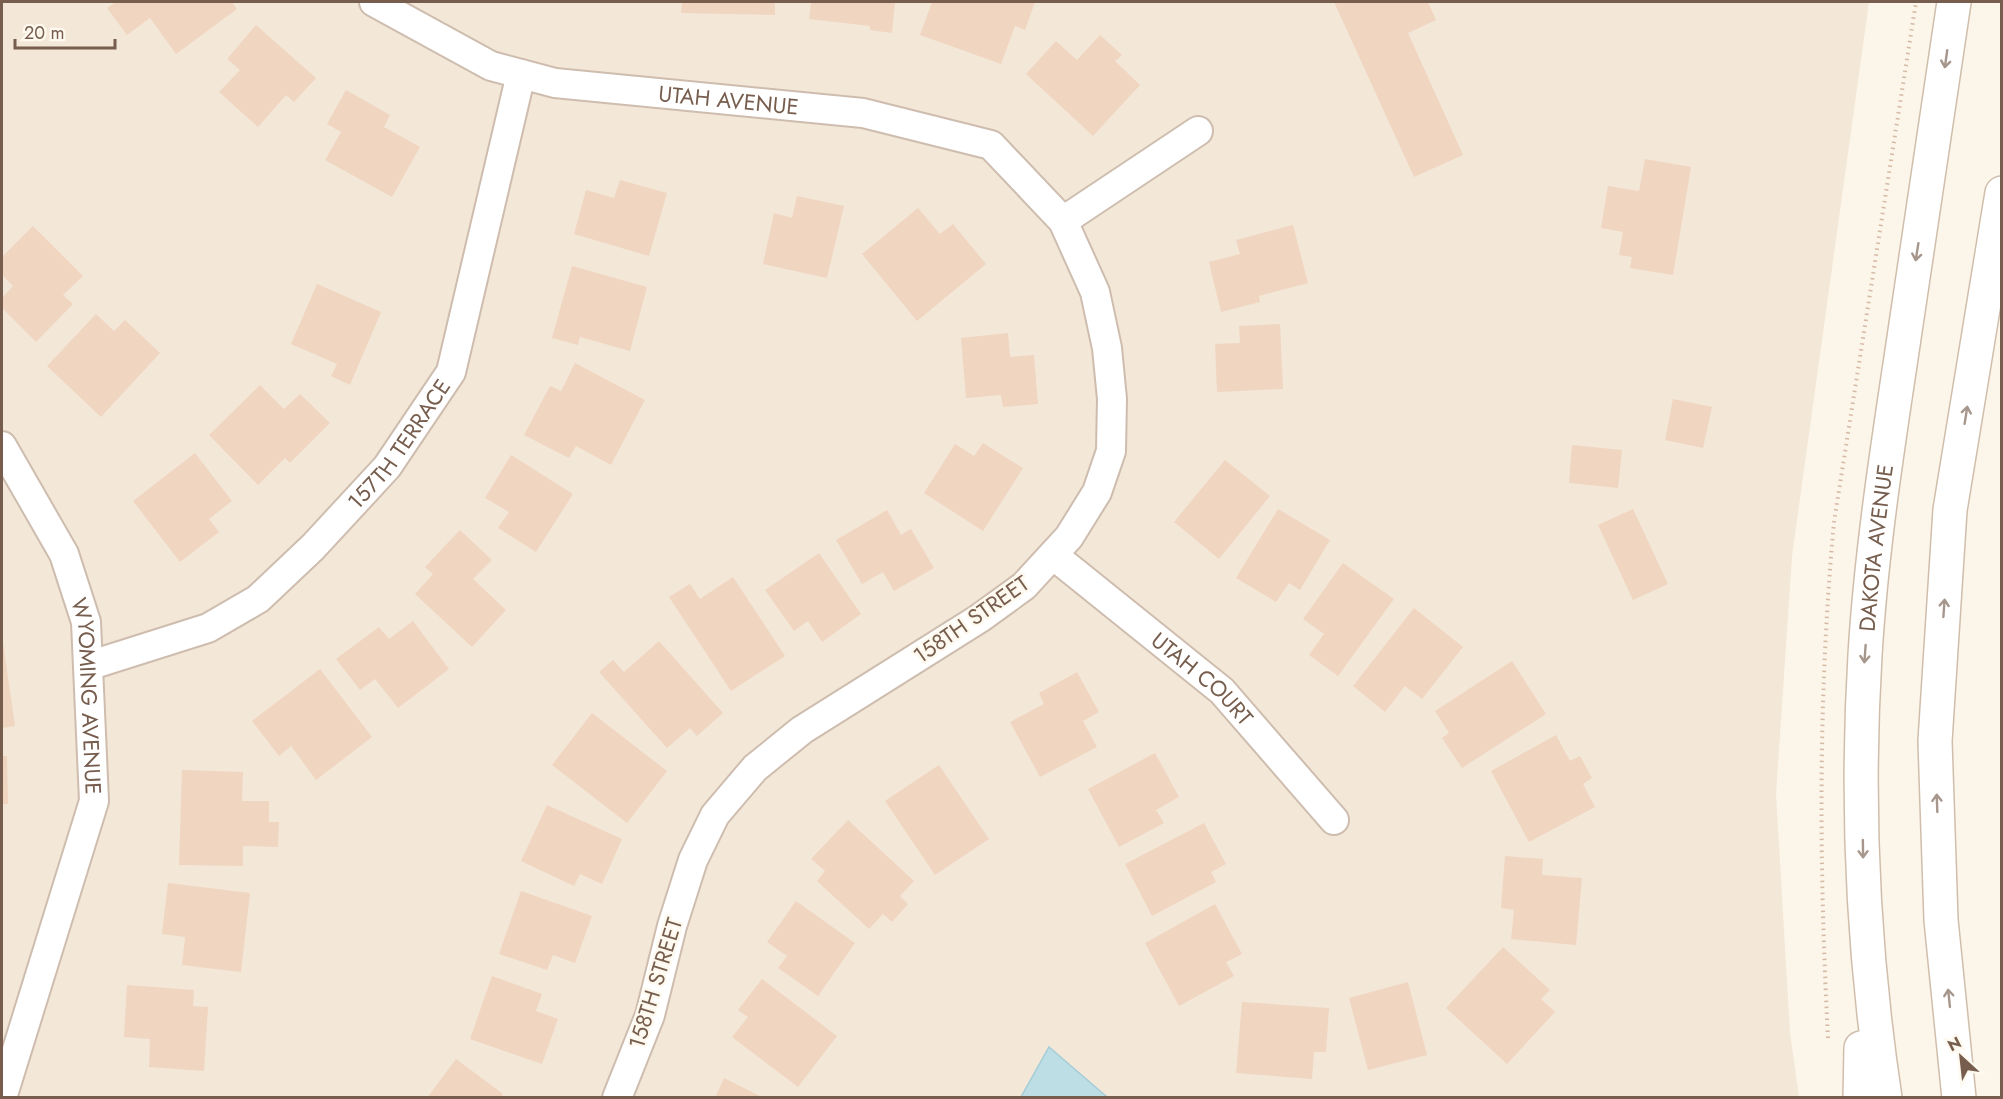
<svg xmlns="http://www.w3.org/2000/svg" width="2003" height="1099" font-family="Jost,sans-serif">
<rect width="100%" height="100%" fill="#fcf5e9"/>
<!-- residential -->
<path fill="#f3e7d7" d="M2,2H1869L1792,556L1776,794L1790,1033L1799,1097L2,1098Z"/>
<!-- water -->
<path fill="#bddee5" stroke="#a4cdd7" stroke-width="1.5" d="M1049,1047L1107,1097H1021Z"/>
<!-- building -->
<path fill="#f0d5c1" d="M116,2H232L237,9L176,54L150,18L127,35L107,8Z
M682,2H775V15L681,13Z
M811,2H895L892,33L870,30V26L809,19Z
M932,2H1035L1025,30L1015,26L1001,64L920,35Z
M1334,2H1428L1436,20L1408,33L1463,155L1414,177Z
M256,25L316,78L294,102L286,95L258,127L219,92L240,70L227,59Z
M1100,35L1122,55L1115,61L1140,85L1093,136L1026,74L1056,41L1077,60Z
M346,90L390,115L384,127L420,147L392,197L325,160L341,132L327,124Z
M1645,159L1691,167L1673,275L1630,268L1632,257L1619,255L1623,232L1601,228L1608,186L1639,191Z
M620,180L667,193L649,256L574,234L586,190L614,198Z
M797,196L844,206L827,278L763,264L774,213L792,218Z
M918,208L940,234L953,224L986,264L917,321L862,254Z
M1293,225L1308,283L1259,296L1260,302L1221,312L1209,262L1240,254L1236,240Z
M33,226L83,276L63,295L73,304L36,342L2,308V298L13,286L2,275V257Z
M572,266L647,287L630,351L580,337L578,345L552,338Z
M317,284L381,312L350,385L331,376L337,364L291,344Z
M96,314L114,331L125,320L160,353L101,417L47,366Z
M1280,324L1283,389L1217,392L1215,344L1240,343L1239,326Z
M1008,333L1010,357L1034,355L1038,404L1003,407L1001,395L966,398L961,338Z
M575,363L645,400L611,465L576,446L569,458L524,435L550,386L561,391Z
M260,385L284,409L300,394L330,423L290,463L285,458L258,485L209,435Z
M1673,399L1712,407L1703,448L1665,440Z
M983,443L1023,468L983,531L924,493L955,444L974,456Z
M1572,445L1622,450L1618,488L1569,483Z
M195,453L232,501L209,519L219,532L180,562L133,501Z
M511,455L573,494L536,552L498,528L509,512L485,498Z
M1225,460L1270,496L1219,559L1174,522Z
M1278,509L1330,540L1300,590L1289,583L1276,602L1236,578Z
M1633,509L1668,584L1633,600L1598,525Z
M887,510L901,535L911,529L934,568L894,591L883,572L862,584L836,540Z
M460,530L492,560L473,579L506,610L472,647L415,594L433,574L425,567Z
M819,553L861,614L822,642L808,621L794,631L765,590Z
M1343,563L1394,599L1338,676L1309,655L1324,634L1303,619Z
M733,577L785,656L731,691L669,597L690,584L700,599Z
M1414,608L1463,647L1422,699L1405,686L1385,712L1353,686Z
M413,621L449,669L398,708L375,679L360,690L336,659L379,627L389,639Z
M2,635L15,726L2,728Z
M659,641L723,713L697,736L690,728L667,748L599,672L613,660L624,672Z
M1512,661L1546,714L1462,768L1442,738L1449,733L1435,711Z
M320,669L372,737L316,780L291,746L279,756L252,721Z
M1077,672L1099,712L1083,721L1097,747L1040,777L1010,722L1044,704L1039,693Z
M592,713L667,771L627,823L552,765Z
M1556,735L1570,761L1580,756L1592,778L1583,784L1595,807L1529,842L1491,771Z
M1155,753L1179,797L1156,810L1164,823L1119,847L1088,789Z
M2,756H7L8,804H2Z
M939,765L989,839L935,875L885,801Z
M182,770L243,772L242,801H269V822H279L278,847L243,846V866L179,865Z
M547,805L622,839L602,884L580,874L574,886L521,861Z
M848,820L914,881L900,896L908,904L892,922L883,914L869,929L817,881L825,871L811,859Z
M1204,823L1226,864L1211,872L1216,882L1152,916L1125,864Z
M1505,856L1543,859L1542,875L1582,878L1576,945L1511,939L1514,910L1501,908Z
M168,883L250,893L241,972L182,965L185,937L162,934Z
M521,891L592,916L575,963L553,955L547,970L499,954Z
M796,901L855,943L818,996L778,968L787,956L767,942Z
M1215,904L1242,954L1226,962L1234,976L1179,1006L1145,943Z
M1503,947L1550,990L1541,999L1555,1012L1507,1064L1446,1008Z
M492,976L542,994L536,1011L558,1019L542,1064L470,1039Z
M762,979L837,1036L798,1087L732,1037L748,1017L738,1010Z
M1408,982L1427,1055L1368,1070L1349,998Z
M127,985L194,990L193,1006L208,1007L204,1071L149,1067L150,1039L124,1037Z
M1242,1002L1329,1008L1326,1052H1314L1312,1079L1236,1073Z
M456,1059L503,1094L501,1098H427Z
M724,1078L764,1098H715Z"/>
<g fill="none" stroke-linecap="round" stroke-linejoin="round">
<defs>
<g id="street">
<path id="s1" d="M374,2L491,66L555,83L863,113L991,145L1063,221L1095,292L1107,348L1112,399L1111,451L1097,492L1069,537L1024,586L980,618L802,730L755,768L715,815L693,860L672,926L650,1015L617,1098"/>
<path d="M1063,221L1198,131"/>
<path id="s2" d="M2,446L64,554L86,622L94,801L2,1098"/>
<path id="s3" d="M1053,555L1222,691L1334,820"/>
<path id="s4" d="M88,666L208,628L258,599L313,547L387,467L451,372L521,74"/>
</g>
<g id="secondary">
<path d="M1860,1098L1861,1048"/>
<path id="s5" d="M1885,1098C1863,952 1856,802 1865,655C1871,556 1886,457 1901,358C1919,239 1937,120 1954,2"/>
<path d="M1959,1098L1941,920L1935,741L1950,510L2002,193"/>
</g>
</defs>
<!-- street casing -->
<use href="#street" stroke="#cebdaf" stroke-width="32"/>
<!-- secondary casing -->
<use href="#secondary" stroke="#d0beac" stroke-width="36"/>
<!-- path -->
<path stroke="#d6b9a4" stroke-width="4" stroke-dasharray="1.5 4.5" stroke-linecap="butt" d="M1828,1038C1819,866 1818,694 1834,522L1916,2"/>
<!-- street -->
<use href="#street" stroke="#fff" stroke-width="28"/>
<!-- secondary -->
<use href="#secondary" stroke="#fff" stroke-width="33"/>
</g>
<!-- one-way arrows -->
<defs><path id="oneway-shaft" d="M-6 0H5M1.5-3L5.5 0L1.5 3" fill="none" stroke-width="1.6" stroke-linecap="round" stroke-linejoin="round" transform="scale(1.5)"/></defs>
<g stroke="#a6968b">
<use href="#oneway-shaft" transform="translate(1946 59) rotate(98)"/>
<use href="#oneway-shaft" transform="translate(1917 252) rotate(99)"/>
<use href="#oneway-shaft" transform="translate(1966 415) rotate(-81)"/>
<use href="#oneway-shaft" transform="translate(1944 608) rotate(-86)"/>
<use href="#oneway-shaft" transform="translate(1865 654) rotate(94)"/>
<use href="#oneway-shaft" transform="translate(1937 803) rotate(-92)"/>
<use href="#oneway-shaft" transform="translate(1863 849) rotate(89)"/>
<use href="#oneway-shaft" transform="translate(1949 998) rotate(-96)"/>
</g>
<g text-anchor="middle" stroke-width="5" stroke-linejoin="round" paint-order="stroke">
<!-- street labels -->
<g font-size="22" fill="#765d4d" stroke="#fef9ef">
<text dy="8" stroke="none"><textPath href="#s1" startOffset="374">UTAH AVENUE</textPath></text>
<text dy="8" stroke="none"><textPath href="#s4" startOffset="394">157TH TERRACE</textPath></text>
<text dy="8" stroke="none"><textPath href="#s5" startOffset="552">DAKOTA AVENUE</textPath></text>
<text transform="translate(971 619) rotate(-35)" y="8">158TH STREET</text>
<text dy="8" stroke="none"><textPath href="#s3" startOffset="194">UTAH COURT</textPath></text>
<text dy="8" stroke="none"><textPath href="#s2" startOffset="270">WYOMING AVENUE</textPath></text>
<text transform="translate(655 983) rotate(-73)" y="8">158TH STREET</text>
</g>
</g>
<!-- border -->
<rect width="2003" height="1099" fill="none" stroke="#765d4d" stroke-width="6"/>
<!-- north arrow -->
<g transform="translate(1961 1057) rotate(333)" stroke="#fef9ef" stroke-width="4.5" paint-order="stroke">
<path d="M0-4.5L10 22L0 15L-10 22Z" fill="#765d4d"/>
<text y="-9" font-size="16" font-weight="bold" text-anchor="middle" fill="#765d4d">N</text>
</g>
<!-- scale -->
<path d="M15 39v9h100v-9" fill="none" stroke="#765d4d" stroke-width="3"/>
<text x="24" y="39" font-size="18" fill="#765d4d" stroke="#fef9ef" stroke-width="4.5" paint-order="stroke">20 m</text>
</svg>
